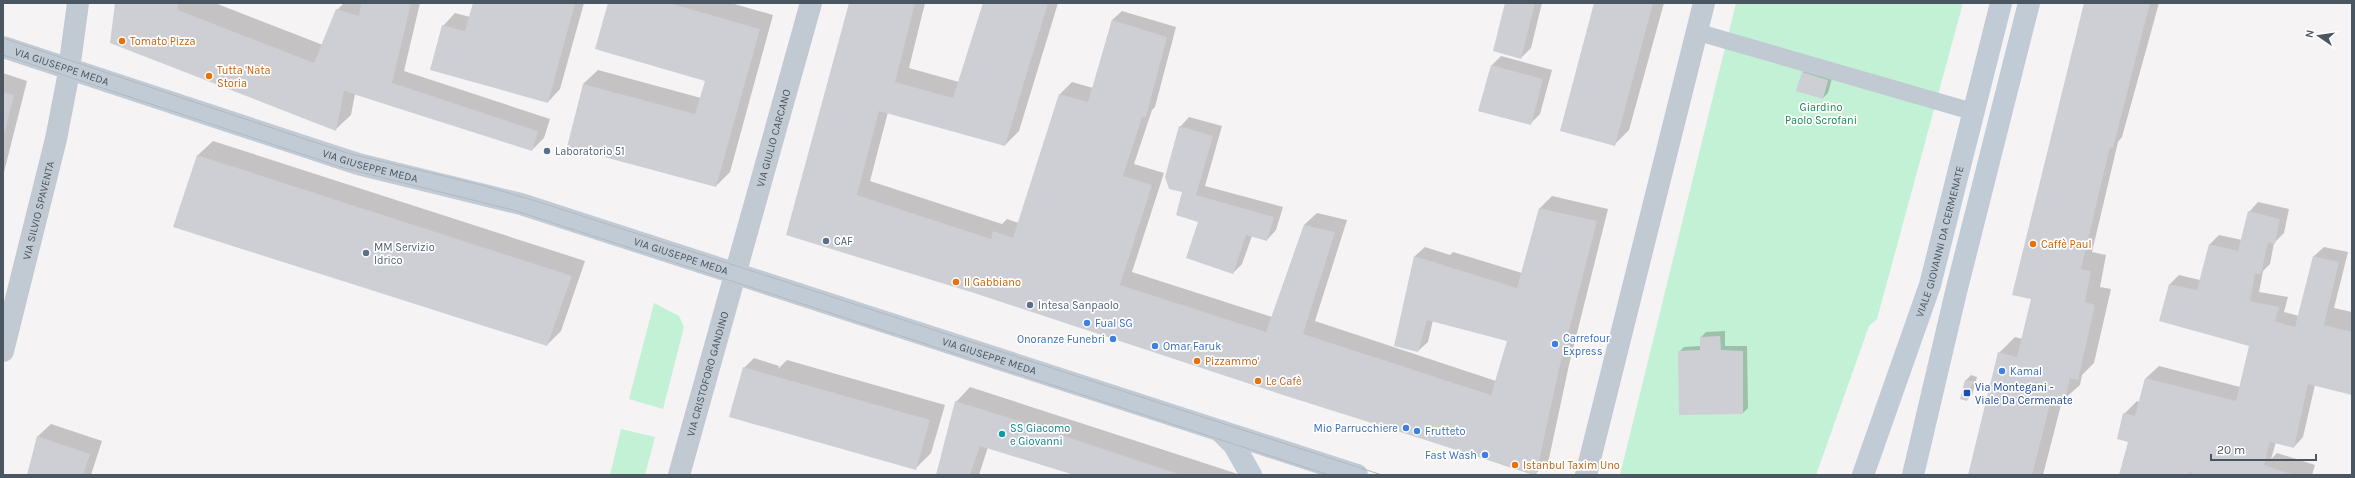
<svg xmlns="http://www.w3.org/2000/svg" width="2355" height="478" font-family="Karla,sans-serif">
<rect width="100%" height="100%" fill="#f5f3f3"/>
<!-- green -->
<path fill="#c3f1d5" d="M1736,3H1963L1877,319L1869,326L1816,475H1620Z
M654,303L679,316L684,327L663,409L629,399Z
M621,429L655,437L645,475H610Z"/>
<!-- shadow -->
<path fill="#0003" d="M116,3H215L323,45L337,10L344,3H420L404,71L550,119L544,138L532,150L355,94L351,115L335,130Z
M474,3H584L560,89L548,102L443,26L455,13L470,17Z
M609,3H731L773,15L730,172L716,186L583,84L598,70L701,98L707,80Z
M850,3H925L909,68L959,82L984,3H1058L1019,131L1005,145L888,112L870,181L1002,224L1007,219L1019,223L1060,94L1072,82L1093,88L1112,20L1122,11L1176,27L1155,107L1152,110L1134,164L1164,173L1132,272L1272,317L1304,225L1317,213L1347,220L1315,321L1496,381L1508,341L1433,320L1428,342L1418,351L1395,345L1415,256L1425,247L1450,255L1453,252L1522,273L1540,208L1552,196L1608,209L1569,365L1548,463L1534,475L974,292L787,234Z
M1506,3H1542L1531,48L1521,58Z
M1595,3H1664L1629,130L1615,144Z
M2085,3H2159L2122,137L2118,142L2092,252L2106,255L2100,287L2111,289L2094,363L2082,375L2080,385L2062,401L2043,475H1969L1999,353L2015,337L2023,339L2032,298Z
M1501,56L1552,70L1540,114L1530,124L1479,111L1492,65Z
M1808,67L1833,75L1828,93L1823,98L1797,91L1803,72Z
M3,73L27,81L3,176Z
M1189,117L1222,126L1205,186L1283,207L1276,230L1267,240L1252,236L1242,264L1233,273L1199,221L1183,191L1180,127Z
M213,141L585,261L561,331L547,345L175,227L198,155Z
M2258,202L2289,209L2284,233L2274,243L2270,264L2263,271L2259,292L2288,297L2284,312L2299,316L2314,256L2324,247L2348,252L2334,308L2352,312V394L2315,385L2303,437L2294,447L2276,442L2271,459L2277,453L2315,465L2312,475H2120L2129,442L2124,414L2137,401L2139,402L2146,378L2159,366L2240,387L2250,345L2169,285L2179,275L2200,280L2210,244L2219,235L2242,240L2249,212Z
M1725,331V346H1747L1748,408L1743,413L1679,352L1684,347L1701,346V337L1706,332Z
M754,358L779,366L778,369L787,360L945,405L931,453L916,468L744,368Z
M1971,375L1977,377L1972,395L1967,400L1966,380Z
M970,387L1241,475H1077L988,447L979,475H937L956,402Z
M51,424L102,441L91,475H28L38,436Z"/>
<!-- building -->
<path fill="#cdcfd5" d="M115,3H178V10L314,63L336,9L359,16L361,3H411L392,83L538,131L532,151L344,91L336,131L110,43Z
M473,3H575L548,103L430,70L442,25L465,31Z
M608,3H669L760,29L716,187L567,147L583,84L695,114L705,81L595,49Z
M849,3H915L895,82L953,98L983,3H1048L1005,146L879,111L857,195L991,239L993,231L1013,238L1059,94L1088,102L1112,20L1167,37L1146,117H1142L1123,176L1152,185L1120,285L1266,332L1304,225L1335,232L1303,334L1491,395L1507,341L1427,320L1418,352L1394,346L1414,256L1517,288L1539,208L1597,221L1559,369L1536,475L1283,395L974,293L786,235Z
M1505,3H1535L1521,59L1493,51Z
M1594,3H1653L1615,146L1560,131Z
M2084,3H2150L2113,148L2110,147L2081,269L2091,271L2085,302L2095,305L2078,380L2070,378L2064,403L2051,400L2032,475H1968L1998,352L2017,357L2031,299L2012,295Z
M1491,65L1543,79L1531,125L1478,111Z
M1802,72L1828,80L1823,99L1796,91Z
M3,92L14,95L4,135H3Z
M1179,126L1213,136L1196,195L1274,217L1267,241L1246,235L1233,274L1186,258L1198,222L1176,215L1182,192L1169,189L1165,177Z
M197,155L572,276L547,346L173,227Z
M2248,211L2280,219L2275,244L2268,242L2261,274H2255L2250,301L2279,307L2275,321L2295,327L2313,256L2339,262L2324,325L2352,332V395L2308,384L2294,448L2270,442L2264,465L2294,475H2197L2189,472L2188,475H2119L2128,442L2117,439L2123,413L2135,416L2145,378L2236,401L2249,346L2159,321L2169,284L2197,290L2209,244L2238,251Z
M1720,336L1721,350L1743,351V414L1679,415L1678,351L1700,350V337Z
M743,367L930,420L916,470L729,417Z
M1965,380L1973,381L1967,401L1960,399Z
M955,401L1023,422L1181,475H1074L980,446L970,475H936Z
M37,436L90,454L83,475H27Z"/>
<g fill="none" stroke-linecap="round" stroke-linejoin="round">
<!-- lane -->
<path stroke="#c1cad2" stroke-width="17" d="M1697,32L1974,112"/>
<!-- street -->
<g stroke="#c1cad2" stroke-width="22">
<path id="s1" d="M3,351L56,139L68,77L78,3"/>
<path id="s2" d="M679,475L811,3"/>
<path d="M1586,475L1704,3"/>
</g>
<!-- secondary -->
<g stroke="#c1cbd6" stroke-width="22">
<path id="s3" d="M3,47L358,164L521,204L1357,475"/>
<path d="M1220,431L1234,445L1251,475"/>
<path id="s4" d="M1863,475L1930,285L2001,3"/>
<path d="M1913,475L1956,292L2029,3"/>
</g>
<!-- tram -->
<path stroke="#b5b8bd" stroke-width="1" d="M3,38L347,153L481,185L536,201L1382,475
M3,55L344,168L513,210L1329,475"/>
</g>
<!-- markers -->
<g fill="#e8710a" stroke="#fff" stroke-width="1.5">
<circle cx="122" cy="41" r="4"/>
<circle cx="209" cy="76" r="4"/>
<circle cx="2033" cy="244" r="4"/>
<circle cx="956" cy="282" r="4"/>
<circle cx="1197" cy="361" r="4"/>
<circle cx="1258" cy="381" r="4"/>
<circle cx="1515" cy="465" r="4"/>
</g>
<g fill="#5c6f8a" stroke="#fff" stroke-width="1.5">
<circle cx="547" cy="151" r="4"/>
<circle cx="826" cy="241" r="4"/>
<circle cx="366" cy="253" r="4"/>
<circle cx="1030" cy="305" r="4"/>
</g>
<g fill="#3f7fe0" stroke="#fff" stroke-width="1.5">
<circle cx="1087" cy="323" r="4"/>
<circle cx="1113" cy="339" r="4"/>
<circle cx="1555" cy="344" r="4"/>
<circle cx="1155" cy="346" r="4"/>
<circle cx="2002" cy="371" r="4"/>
<circle cx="1406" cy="428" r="4"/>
<circle cx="1417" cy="431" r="4"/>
<circle cx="1485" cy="455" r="4"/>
</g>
<rect fill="#1a4fb4" stroke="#fff" stroke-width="1.5" x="1963" y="389" width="8" height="8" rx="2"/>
<circle fill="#0f9aa8" stroke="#fff" stroke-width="1.5" cx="1002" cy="434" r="4"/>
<g text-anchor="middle" stroke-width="3.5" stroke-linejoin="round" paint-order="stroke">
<!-- food labels -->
<g font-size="11" fill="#c56008" stroke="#fff" text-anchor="start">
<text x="130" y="45">Tomato Pizza</text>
<text x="217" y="74">Tutta 'Nata<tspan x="217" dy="13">Storia</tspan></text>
<text x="2041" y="248">Caffè Paul</text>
<text x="964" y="286">Il Gabbiano</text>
<text x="1205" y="365">Pizzammo'</text>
<text x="1266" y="385">Le Cafè</text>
<text x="1523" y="469">Istanbul Taxim Uno</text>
</g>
<!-- street labels -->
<g font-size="11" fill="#4a5661" stroke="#fff">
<text dy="4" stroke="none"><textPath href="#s3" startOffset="62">VIA GIUSEPPE MEDA</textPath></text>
<text dy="4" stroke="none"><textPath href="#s2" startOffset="350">VIA GIULIO CARCANO</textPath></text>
<text dy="4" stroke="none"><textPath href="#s3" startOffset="386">VIA GIUSEPPE MEDA</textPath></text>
<text dy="4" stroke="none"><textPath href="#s1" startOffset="145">VIA SILVIO SPAVENTA</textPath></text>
<text dy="4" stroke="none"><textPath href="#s4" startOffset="246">VIALE GIOVANNI DA CERMENATE</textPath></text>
<text dy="4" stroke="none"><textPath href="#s3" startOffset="710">VIA GIUSEPPE MEDA</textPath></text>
<text dy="4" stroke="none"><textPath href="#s3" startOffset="1034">VIA GIUSEPPE MEDA</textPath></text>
<text dy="4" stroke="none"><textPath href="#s2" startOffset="105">VIA CRISTOFORO GANDINO</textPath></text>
</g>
<!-- park labels -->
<g font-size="11" fill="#17864f" stroke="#fff">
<text x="1821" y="111">Giardino<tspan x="1821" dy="13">Paolo Scrofani</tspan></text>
</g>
<!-- service labels -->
<g font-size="11" fill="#4e5e75" stroke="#fff" text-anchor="start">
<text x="555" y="155">Laboratorio 51</text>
<text x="834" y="245">CAF</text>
<text x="374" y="251">MM Servizio<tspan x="374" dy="13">Idrico</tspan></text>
<text x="1038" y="309">Intesa Sanpaolo</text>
</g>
<!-- shop labels -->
<g font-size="11" fill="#366cbe" stroke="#fff" text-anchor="start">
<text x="1095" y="327">Fual SG</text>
<text x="1563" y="342">Carrefour<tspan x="1563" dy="13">Express</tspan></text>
<text x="1105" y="343" text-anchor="end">Onoranze Funebri</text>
<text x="1163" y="350">Omar Faruk</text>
<text x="2010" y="375">Kamal</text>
<text x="1398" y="432" text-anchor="end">Mio Parrucchiere</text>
<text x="1425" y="435">Frutteto</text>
<text x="1477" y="459" text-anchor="end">Fast Wash</text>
</g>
<!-- transit labels -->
<g font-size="11" fill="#164399" stroke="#fff" text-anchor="start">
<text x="1975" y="391">Via Montegani -<tspan x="1975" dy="13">Viale Da Cermenate</tspan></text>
</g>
<!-- culture labels -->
<g font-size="11" fill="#0d838f" stroke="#fff" text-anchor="start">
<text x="1010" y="432">SS Giacomo<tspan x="1010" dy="13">e Giovanni</tspan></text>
</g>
</g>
<!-- border -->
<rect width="2355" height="478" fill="none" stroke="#4a5661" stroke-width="8"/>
<!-- north arrow -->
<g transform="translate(2319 36) rotate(283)" stroke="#ffffff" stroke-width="3" paint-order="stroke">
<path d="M0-3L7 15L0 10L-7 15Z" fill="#4a5661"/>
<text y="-6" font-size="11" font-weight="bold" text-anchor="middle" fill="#4a5661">N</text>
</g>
<!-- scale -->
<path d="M2211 454v6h105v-6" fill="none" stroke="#4a5661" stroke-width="2"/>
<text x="2217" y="454" font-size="12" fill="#4a5661" stroke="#ffffff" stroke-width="3" paint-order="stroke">20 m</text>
</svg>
